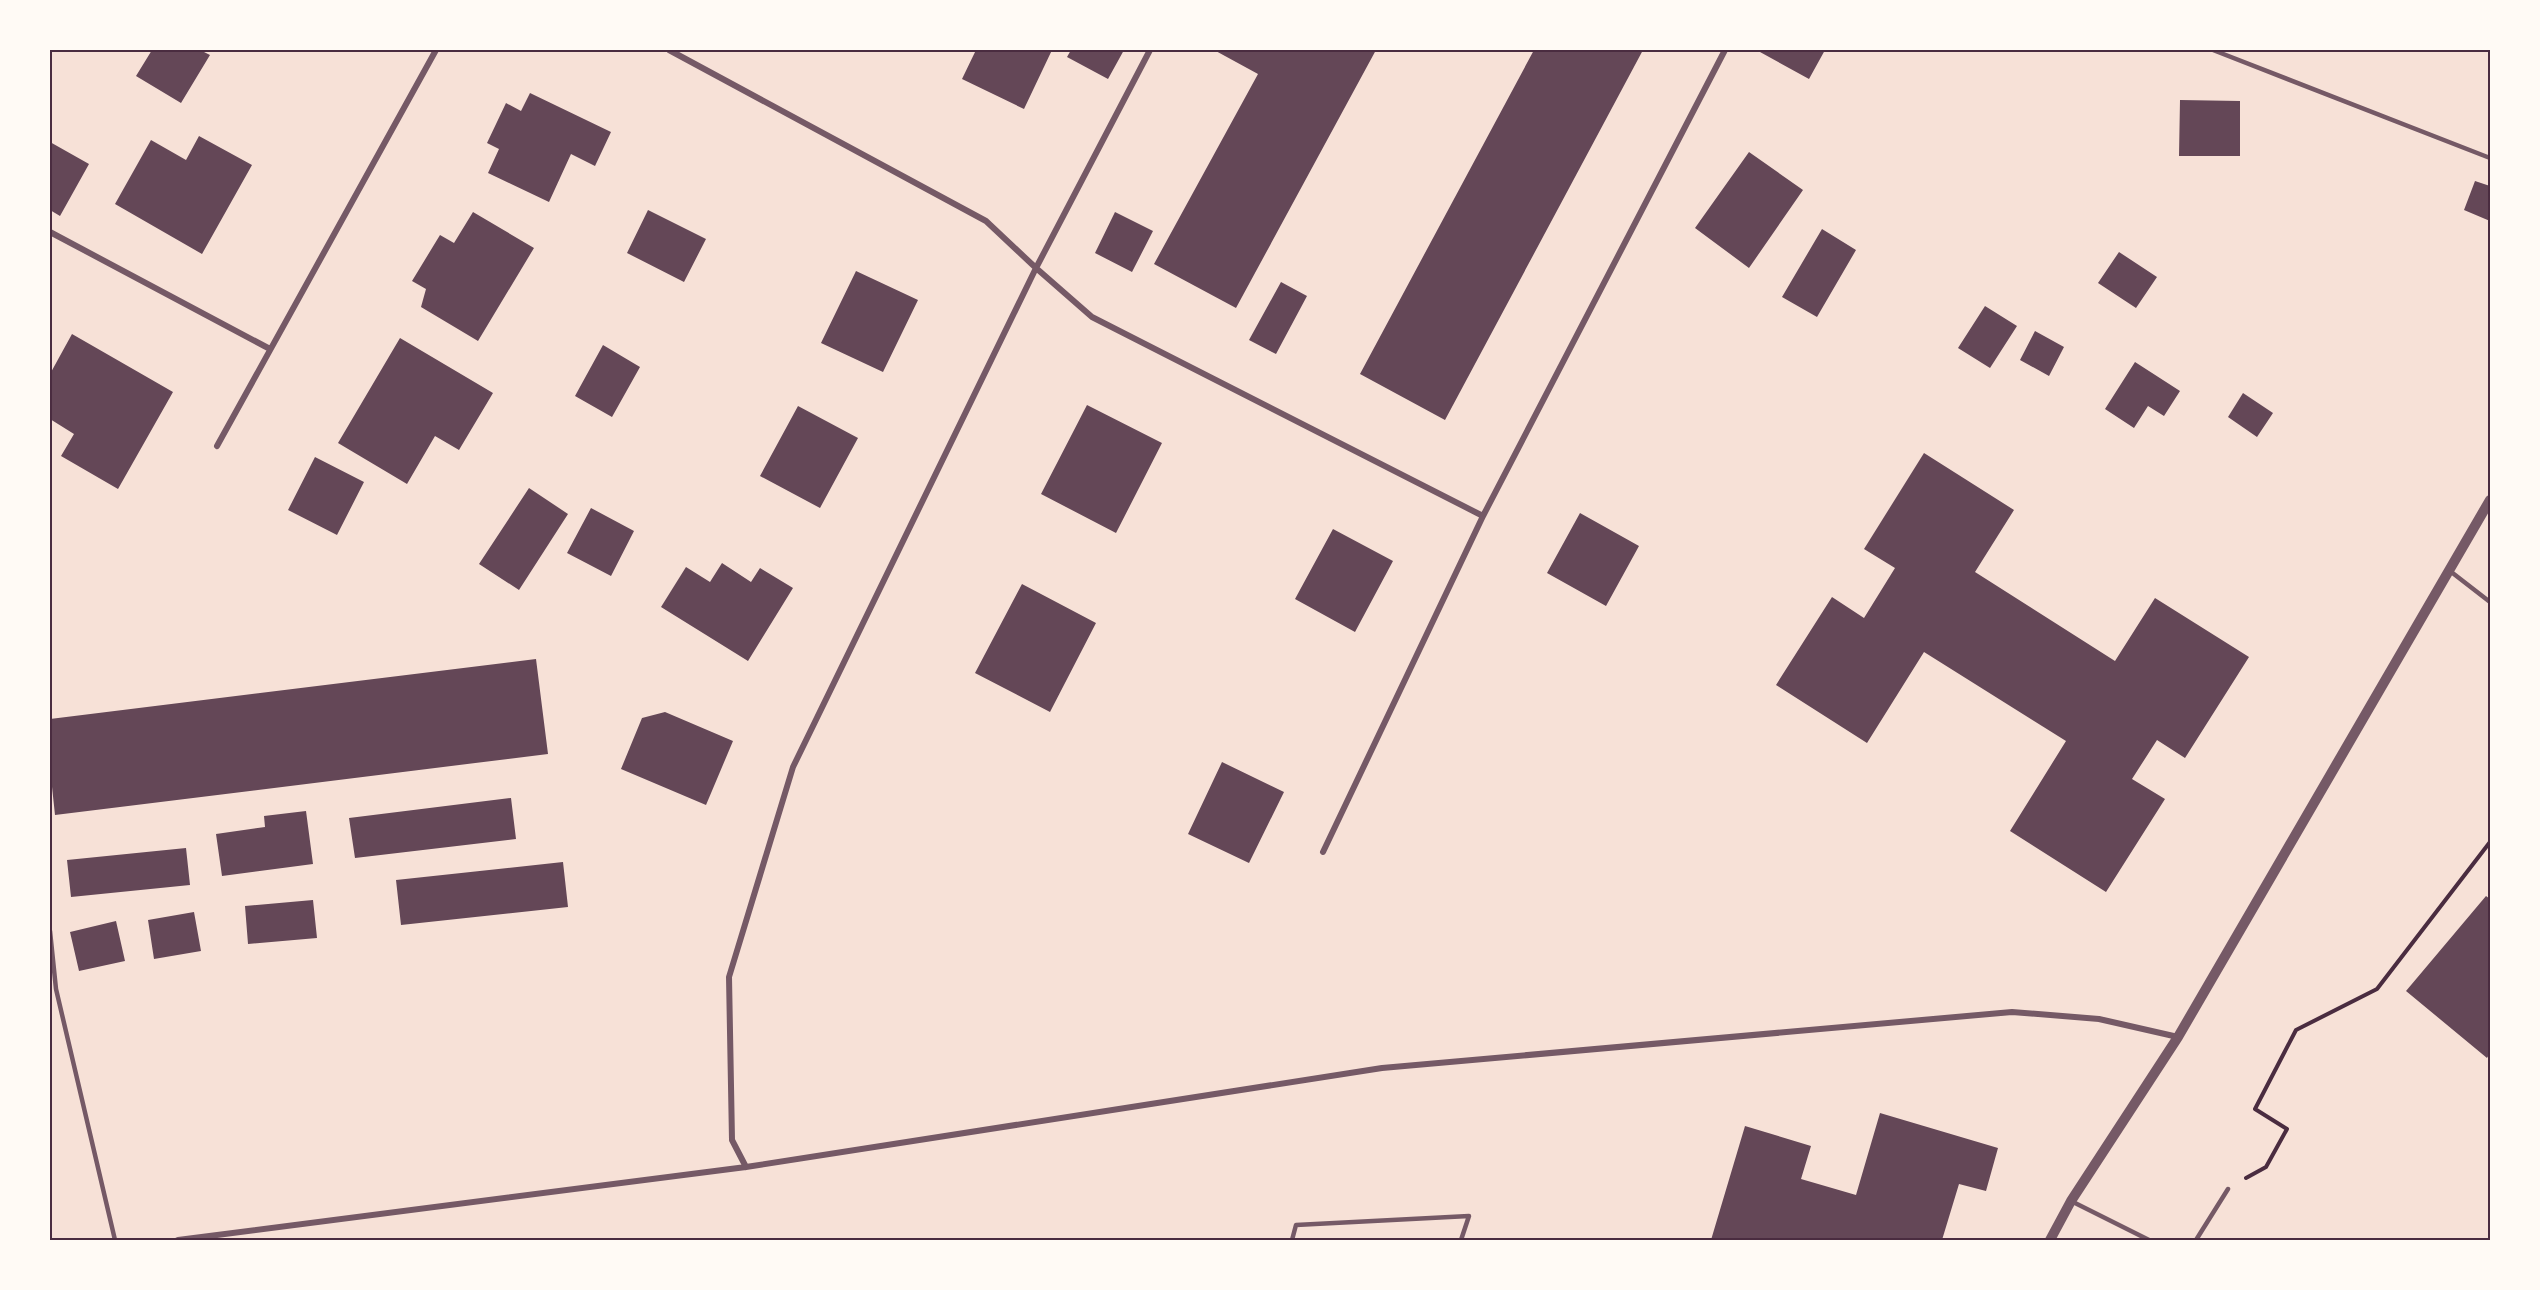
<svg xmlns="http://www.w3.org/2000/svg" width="2540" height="1290" font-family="'DM Sans',sans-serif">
<rect width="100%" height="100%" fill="#f7e1d7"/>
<!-- building -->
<path fill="#644757" d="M152,50H200L210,55L181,103L136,76Z
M976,50H1052L1024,109L962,79Z
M1071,50H1124L1108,79L1067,57Z
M1214,50H1376L1236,308L1154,264L1258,74Z
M1534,50H1643L1445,420L1360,374Z
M1761,50H1825L1809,79L1760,52Z
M530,93L611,132L595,166L571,154L549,202L488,173L499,149L487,143L506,103L521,111Z
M2180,100L2240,101V156H2179Z
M199,136L252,165L202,254L115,204L151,140L186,160Z
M50,142L89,164L60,216L50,210Z
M1749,152L1803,190L1749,268L1695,228Z
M2475,181L2490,186V221L2464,210Z
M648,210L706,239L684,282L627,253Z
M473,212L534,248L478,341L421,307L426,289L412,281L440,235L454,243Z
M1115,212L1153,231L1132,272L1095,253Z
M1822,229L1856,250L1817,317L1782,297Z
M2119,252L2157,277L2136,308L2098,283Z
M856,271L918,300L883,372L821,343Z
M1281,282L1307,296L1276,354L1249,340Z
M1985,306L2017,326L1990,368L1958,348Z
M2035,331L2064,347L2049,376L2020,360Z
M72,334L173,392L118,489L61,456L74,434L50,419V374Z
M400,338L493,393L459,450L435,436L407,484L338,443Z
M603,345L640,367L612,417L575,396Z
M2135,362L2180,391L2164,416L2148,406L2134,428L2105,409Z
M2243,393L2273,413L2257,437L2228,417Z
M1087,405L1162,443L1116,533L1041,494Z
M798,406L858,438L820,508L760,476Z
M1924,453L2014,510L1975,572L2115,661L2155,598L2249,657L2185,758L2157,740L2132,779L2165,799L2106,892L2010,831L2066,741L1924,652L1867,743L1776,685L1832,597L1864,618L1895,568L1864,549Z
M315,457L364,482L337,535L288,510Z
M529,488L568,514L519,590L479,564Z
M591,508L634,531L611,576L567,553Z
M1580,513L1639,546L1606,606L1547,573Z
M1333,529L1393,561L1355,632L1295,599Z
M722,563L751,582L760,568L793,588L748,661L661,607L686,567L710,582Z
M1022,584L1096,623L1050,712L975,673Z
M536,659L548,754L55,815L50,768V719Z
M665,712L733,741L706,805L621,769L642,718Z
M1222,762L1284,792L1249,863L1188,834Z
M511,798L516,839L355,858L349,818Z
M306,811L313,864L222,876L216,834L265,827L264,816Z
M186,848L190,885L71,897L67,860Z
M563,862L568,907L401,925L396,880Z
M2486,896L2490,899V1053L2487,1058L2406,991Z
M313,900L317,938L248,944L245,906Z
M194,912L201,951L154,959L148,920Z
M116,921L125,961L79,971L70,932Z
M1880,1113L1998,1148L1986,1191L1959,1184L1942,1240H1711L1745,1126L1811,1146L1801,1179L1856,1195Z"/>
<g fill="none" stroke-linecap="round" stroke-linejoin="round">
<!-- path -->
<path stroke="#4a2c40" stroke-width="4" d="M2246,1178L2266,1167L2287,1129L2255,1109L2296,1030L2377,989L2490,842"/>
<!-- service -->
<path stroke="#755966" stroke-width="4.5" d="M2213,50L2490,158
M2450,571L2490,602
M50,931L56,989L115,1240
M2071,1201L2149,1240
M1292,1240L1296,1225L1469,1216L1461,1240
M2196,1240L2228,1189"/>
<!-- minor -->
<path stroke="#755966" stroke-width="6" d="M669,50L986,221L1036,268L1092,317L1483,516
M50,232L270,349
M217,446L436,50
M1323,852L1483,516L1725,50
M746,1167L732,1140L729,977L793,767L1036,268L1150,50
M178,1240L746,1167L1382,1068L2012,1012L2099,1019L2178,1037"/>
<!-- tertiary -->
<path stroke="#755966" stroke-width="10" d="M2050,1240L2071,1201L2178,1037L2490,500"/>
</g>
<!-- border -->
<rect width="2540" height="1290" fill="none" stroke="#fffaf5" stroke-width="102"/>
<rect x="51" y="51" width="2438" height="1188" fill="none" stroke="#4a2c40" stroke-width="2"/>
</svg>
